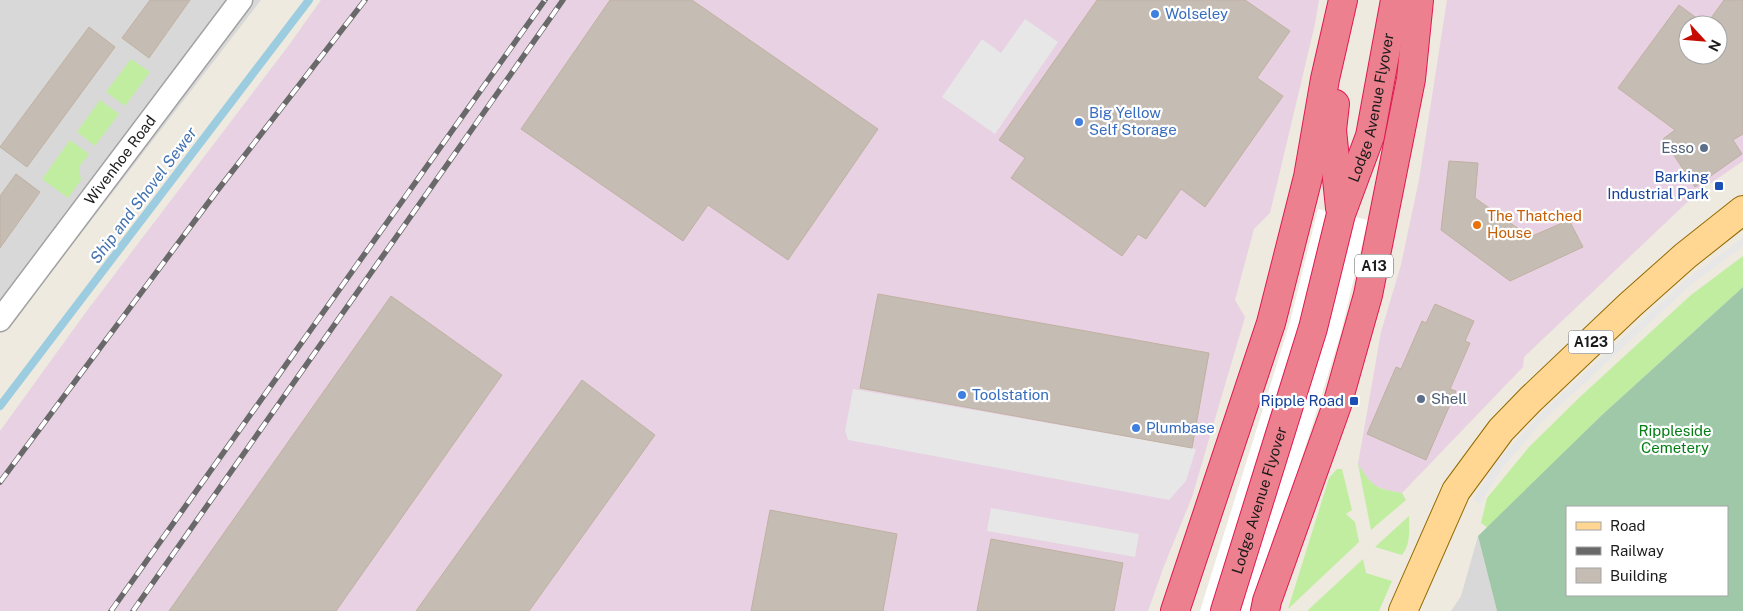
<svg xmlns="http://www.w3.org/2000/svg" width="1743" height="611" font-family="'Public Sans',sans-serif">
<rect width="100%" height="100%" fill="#eeeadf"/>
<!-- residential -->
<path fill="#d9d8d8" d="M0,0H261L19,314L0,332Z
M1478,536L1497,611H1451L1461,596Z"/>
<!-- industrial -->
<path fill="#e7d1e2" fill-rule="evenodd" d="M321,0H1319L1315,24L1270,213L1254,229L1235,300L1245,317L1192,497L1164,566L1148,611H0V431L86,312L289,45Z
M1447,0H1743V161L1698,192L1524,357L1523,367L1402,493L1386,490L1370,484L1358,464L1381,332L1401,265L1419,180ZM1688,25H1718V55H1688Z"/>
<!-- grass -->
<path fill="#c1eda0" d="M131,59L150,72L125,106L106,92Z
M100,100L119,114L95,146L77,132Z
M70,140L89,154L79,167L81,180L68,198L42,179Z
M1743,256V287L1603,414L1488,528L1481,523L1487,498L1529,447L1581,396L1691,295Z
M1358,464C1373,487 1374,488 1402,493L1406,500L1371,530Z
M1337,469H1342L1352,510L1346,514L1355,522L1359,542L1288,609L1329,478Z
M1409,516C1409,530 1411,544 1402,555L1375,547Z
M1363,559L1366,573L1392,581L1379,611H1307Z"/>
<!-- cemetery -->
<path fill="#9fc8a8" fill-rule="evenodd" d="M1743,287V611H1497L1478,536L1603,414ZM1567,507H1727V595H1567Z"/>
<!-- parking -->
<path fill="#e7e7e7" d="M1025,19L1058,42L995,134L942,97L982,39L1001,53Z
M1743,238V246L1693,283L1543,421L1502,468L1480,504L1473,500L1495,464L1538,416L1688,278Z
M853,389L1196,449L1186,481L1169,500L848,440L845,431Z
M991,508L1139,534L1135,557L987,531Z"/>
<!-- pier -->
<path fill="#fff" d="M1318,209L1368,220L1340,336L1254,611H1200L1290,322Z"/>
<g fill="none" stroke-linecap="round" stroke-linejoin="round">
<!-- stream -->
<path stroke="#9cccdf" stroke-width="8" d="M0,406L309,0"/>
</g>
<!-- building -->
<path fill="#c5bcb3" stroke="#c0b1a1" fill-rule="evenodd" d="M150,0H190L149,58L122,38Z
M610,0H692L878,129L788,260L708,205L683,241L521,129Z
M1097,0H1245L1290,31L1257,78L1283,96L1205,207L1181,189L1146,239L1138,234L1122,256L1011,178L1025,158L999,140Z
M1724,0H1743V134L1733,140L1742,154L1695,187L1663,139L1675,130L1618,88L1679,5L1706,25ZM1688,25H1718V55H1688Z
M89,27L115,47L27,167L0,147Z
M1449,161L1478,163L1475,198L1530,237L1569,220L1583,247L1510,281L1441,230Z
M16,174L40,192L0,248V196Z
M878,294L1209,353L1192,448L860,388Z
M391,296L502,375L336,611H169Z
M1435,304L1474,321L1465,341L1470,343L1450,389L1456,391L1426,460L1367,434L1396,367L1401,369L1422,321L1426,323Z
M582,380L655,435L529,611H416Z
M770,510L897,534L883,611H751Z
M991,539L1123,563L1114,611H977Z"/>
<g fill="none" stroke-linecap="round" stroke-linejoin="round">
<defs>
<g id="street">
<path id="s1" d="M0,320L241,0"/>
</g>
<path id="primary" d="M1403,611L1456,491L1501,430L1531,399L1630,305L1685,256L1743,210"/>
<g id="highway">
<path d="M1335,104L1332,130L1340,208"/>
<path d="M1175,611L1271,323L1308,177L1325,79L1343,0"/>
<path id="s2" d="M1225,611L1313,328L1341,214L1370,136L1395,0"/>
<path d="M1265,611L1267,601L1337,405L1368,295L1411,79L1419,0"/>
</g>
</defs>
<!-- street casing -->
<use href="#street" stroke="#a2a2a2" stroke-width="25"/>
<!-- primary casing -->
<use href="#primary" stroke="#926a00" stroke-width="30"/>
<!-- highway casing -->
<use href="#highway" stroke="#e01850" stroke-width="30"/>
<!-- street -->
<use href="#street" stroke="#fff" stroke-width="22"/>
<!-- primary -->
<use href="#primary" stroke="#ffd793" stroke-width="28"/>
<!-- highway -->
<use href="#highway" stroke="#ec808e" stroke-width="28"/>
<defs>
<path id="rail" d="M0,482L217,191L365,0
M111,611L545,0
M133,611L563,0"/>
</defs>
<!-- rail casing -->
<use href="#rail" stroke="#696969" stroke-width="5.5"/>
<!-- rail -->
<use href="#rail" stroke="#fff" stroke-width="4" stroke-dasharray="11" stroke-linecap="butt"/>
</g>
<!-- markers -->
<g fill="#3f7fe0" stroke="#fff" stroke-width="2">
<circle cx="1155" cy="14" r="5"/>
<circle cx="1079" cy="122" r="5"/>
<circle cx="962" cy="395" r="5"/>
<circle cx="1136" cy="428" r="5"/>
</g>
<g fill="#5c6f8a" stroke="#fff" stroke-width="2">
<circle cx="1704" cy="148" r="5"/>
<circle cx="1421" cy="399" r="5"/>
</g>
<g fill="#1a4fb4" stroke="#fff" stroke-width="2">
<rect x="1714" y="181" width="10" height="10" rx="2.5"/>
<rect x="1349" y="396" width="10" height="10" rx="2.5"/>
</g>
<circle fill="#e8710a" stroke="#fff" stroke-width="2" cx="1477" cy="225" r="5"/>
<g text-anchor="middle" stroke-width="4.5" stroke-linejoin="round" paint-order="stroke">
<!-- shield labels -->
<g fill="#fff" stroke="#5f5f5f" stroke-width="1">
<rect x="1355" y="254.5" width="38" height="23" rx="4"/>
<rect x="1568.5" y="330.5" width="45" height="23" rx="4"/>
</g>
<g font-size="14" font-weight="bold" fill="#1b1b1b">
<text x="1374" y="271">A13</text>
<text x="1591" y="347">A123</text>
</g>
<!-- shop labels -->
<g font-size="15" fill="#366cbe" stroke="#fff" text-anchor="start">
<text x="1165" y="19">Wolseley</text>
<text x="1089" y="118">Big Yellow<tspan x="1089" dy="17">Self Storage</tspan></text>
<text x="972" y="400">Toolstation</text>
<text x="1146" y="433">Plumbase</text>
</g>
<!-- street labels -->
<g font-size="15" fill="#1b1b1b" stroke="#fff">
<text dy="5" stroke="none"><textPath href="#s2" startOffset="525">Lodge Avenue Flyover</textPath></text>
<text dy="5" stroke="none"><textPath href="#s1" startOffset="200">Wivenhoe Road</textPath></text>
<text dy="5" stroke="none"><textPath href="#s2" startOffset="116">Lodge Avenue Flyover</textPath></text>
</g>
<!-- service labels -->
<g font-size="15" fill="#4e5e75" stroke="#fff" text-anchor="end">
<text x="1694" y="153">Esso</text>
<text x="1431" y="404" text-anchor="start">Shell</text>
</g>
<!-- transit labels -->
<g font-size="15" fill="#164399" stroke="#fff" text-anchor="end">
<text x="1709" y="182">Barking<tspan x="1709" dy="17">Industrial Park</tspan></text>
<text x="1344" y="406">Ripple Road</text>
</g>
<!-- food labels -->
<g font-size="15" fill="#c56008" stroke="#fff" text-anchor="start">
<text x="1487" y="221">The Thatched<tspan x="1487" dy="17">House</tspan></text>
</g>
<!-- park labels -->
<g font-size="15" fill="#047e15" stroke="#fff">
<text x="1675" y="436">Rippleside<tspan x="1675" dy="17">Cemetery</tspan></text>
</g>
<!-- water labels -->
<g font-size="16" font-style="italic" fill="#4272b0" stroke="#fff">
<text transform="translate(143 195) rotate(-53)" y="6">Ship and Shovel Sewer</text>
</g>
</g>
<!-- legend -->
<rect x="1566" y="506" width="162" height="90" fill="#ffffff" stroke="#a4a4a4"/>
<rect x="1576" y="522" width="25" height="8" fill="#ffd793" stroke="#a4a4a4"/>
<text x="1610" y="531" font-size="15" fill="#1b1b1b">Road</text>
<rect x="1576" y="547" width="25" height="8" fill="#696969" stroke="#a4a4a4"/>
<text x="1610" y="556" font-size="15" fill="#1b1b1b">Railway</text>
<rect x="1576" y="568" width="25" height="15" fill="#c5bcb3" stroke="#a4a4a4"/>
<text x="1610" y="581" font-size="15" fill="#1b1b1b">Building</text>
<!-- north arrow -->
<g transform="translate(1703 40) rotate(116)"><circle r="24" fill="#ffffff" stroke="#a4a4a4"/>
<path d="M0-4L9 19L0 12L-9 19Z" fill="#c60c00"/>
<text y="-8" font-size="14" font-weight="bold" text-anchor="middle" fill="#1b1b1b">N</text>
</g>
</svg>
